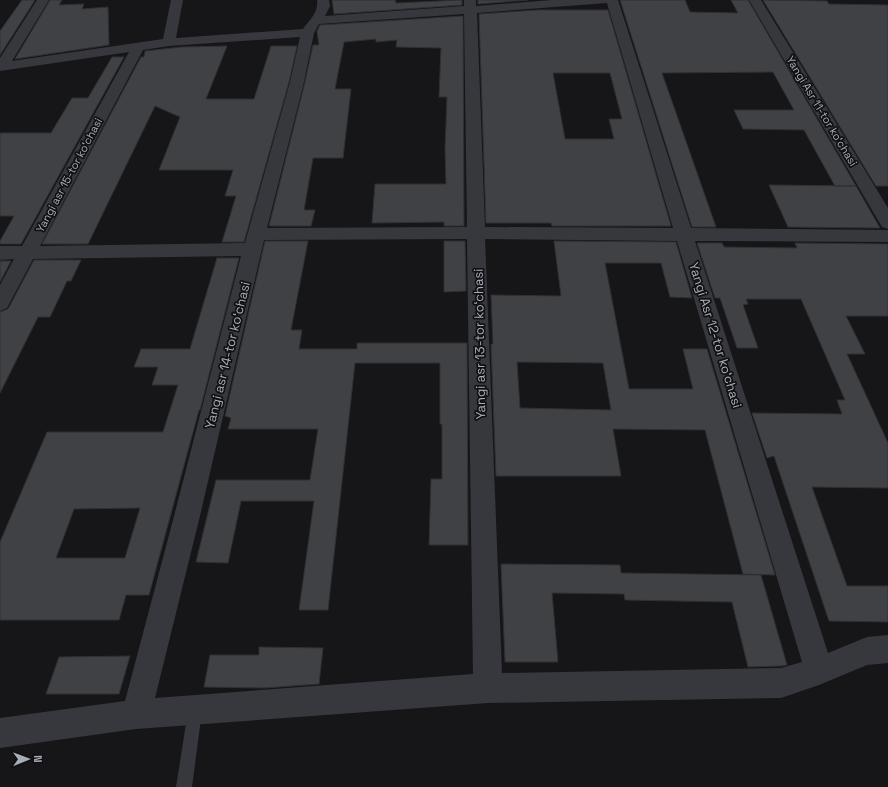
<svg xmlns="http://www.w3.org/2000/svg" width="888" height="787" font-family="'Space Grotesk',sans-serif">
<rect width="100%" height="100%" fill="#161618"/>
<!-- building -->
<path fill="#404145" stroke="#303034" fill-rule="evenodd" d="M22,0H35L0,55V31Z
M50,0H62L59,5L84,4L82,9L108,7L109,45L15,59Z
M332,0H395L396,3L462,0V5L334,14Z
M478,0H528L478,4Z
M620,0H685L690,12L738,13L731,0H748L856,186H835L804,130L743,129L734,110H794L773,72L662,73L716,227H692Z
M763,0L827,1L829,4L888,5V186H876Z
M538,10H608L671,226H552L551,223H486L479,14ZM553,73H610L622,119H609L614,139H565Z
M463,16L464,226H444V222L372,223L375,184H446L445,149L447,97H439L441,48L396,47L397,40L376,42V39L344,42L335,89H351L343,158H313L304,210H315L311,226H269L305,82L313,45H319L317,31L320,25Z
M227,46L206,99H254L271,46H297L289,82L244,242H222L236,196H225L233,170H159L180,117L155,106L88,244H42L141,57H144L145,51L182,47Z
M112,57H124L21,244H0V241L14,216H0V133H51L72,98H88Z
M769,185L856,186L880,228L788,227Z
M265,241H308L291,330H302L299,349H357V343H467L468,545H429L431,479H442V424H440V363H355L328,610H299L314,501H241L228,563L196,562L216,480H310L318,429H228L231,418L225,416Z
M444,241H465L466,291L444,292Z
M554,241L676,242L692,298L670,297L661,263H605L629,389H693L683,349H707L775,575L743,574L705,430L613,429L621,476H496L491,344H493L491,295L561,296ZM517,362L603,363L611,410L520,408Z
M697,243H722L724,247L797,248L795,243L888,244V316H846L865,354H847L888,443V488L812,487L847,586H888V622L829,621L774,456L767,458L752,413L842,414L837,400H845L801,299H746L748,304L743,305L758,348H737L720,298H715Z
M217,258H239L200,410H199L149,595H126L119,620H0V542L47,432H163L178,385H152L158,367H134L141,349H190ZM140,508L125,558H56L74,509Z
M34,260H81L71,281H67L50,317H38L0,393V312L8,309Z
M0,261H11L0,282Z
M501,564L620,565L621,573L761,575L787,665L781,666L748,667L732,602L625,600L624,594L552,593L558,662H505Z
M259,647L323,648L319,684L264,688L204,687L210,655H259Z
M130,656L119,694H46L59,657Z"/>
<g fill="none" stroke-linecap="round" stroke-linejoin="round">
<!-- lane -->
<path fill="#37383d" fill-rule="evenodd" d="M195,704L200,706L202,711L192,787H176L188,711L190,706Z"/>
<!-- street -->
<path fill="#37383d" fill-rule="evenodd" d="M37,0H49L12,61L163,39L171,0H183L176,38L303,29C309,21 319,12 317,0H329L330,6L325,16L464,6V0H476V6L552,0H618L691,228L888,230V242L695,241L828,653L867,637L888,635V663L867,665L819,685L781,698L488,703L136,729L0,748V718L125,701L173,520L241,256L33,259L7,308L0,311V285L14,259L0,260V246H22L129,52L0,71V58ZM607,3L673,228L485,227L477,13ZM464,14L467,227L267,228L304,82L314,33L319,24ZM300,37L290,82L245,243L40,246L143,50L169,46ZM467,239L473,674L155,698L199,520L264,240ZM485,239L677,241L802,662L781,668L502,673Z
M749,0H761L888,208V229L882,227Z"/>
</g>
<g text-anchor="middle" stroke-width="3.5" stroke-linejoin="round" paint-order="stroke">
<!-- far-street labels -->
<g font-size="11" fill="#a8adb8" stroke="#111113">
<text transform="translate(822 111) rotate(59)" y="4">Yangi Asr 11-tor koʻchasi</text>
<text transform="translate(69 175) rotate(-62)" y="4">Yangi asr 15-tor koʻchasi</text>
</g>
<!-- street labels -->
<g font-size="13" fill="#a8adb8" stroke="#111113">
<text transform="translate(716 335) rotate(73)" y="5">Yangi Asr 12-tor koʻchasi</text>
<text transform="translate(479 344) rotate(-91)" y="5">Yangi asr 13-tor koʻchasi</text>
<text transform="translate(227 355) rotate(-76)" y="5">Yangi asr 14-tor koʻchasi</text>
</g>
</g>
<!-- north arrow -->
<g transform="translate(28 759) rotate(89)" stroke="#111113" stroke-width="3" paint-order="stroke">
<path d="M0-3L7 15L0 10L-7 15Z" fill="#a8adb8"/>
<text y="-6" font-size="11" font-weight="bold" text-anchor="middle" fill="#a8adb8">N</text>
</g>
</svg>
